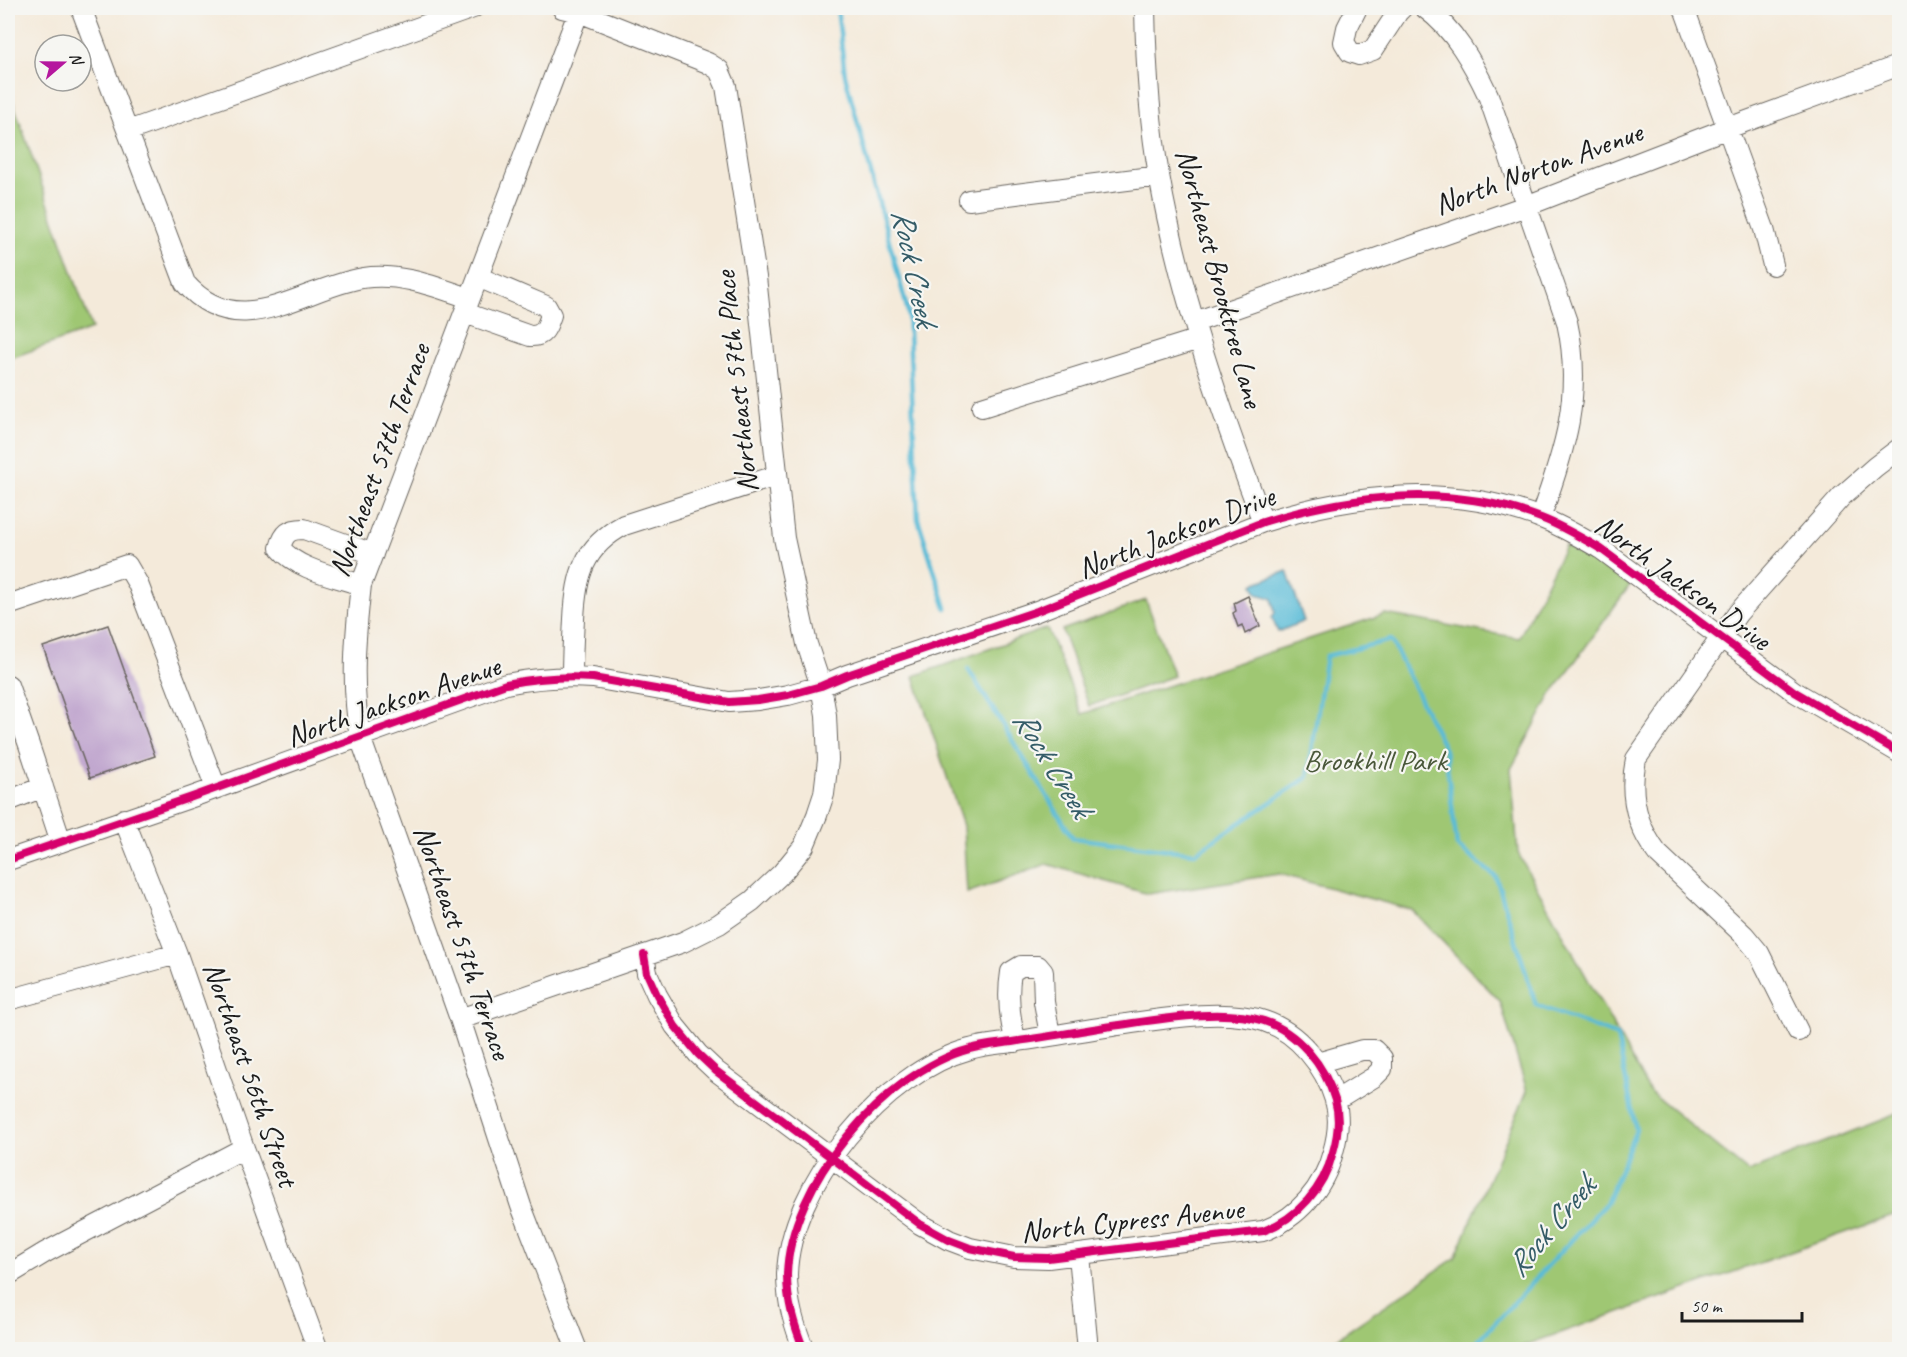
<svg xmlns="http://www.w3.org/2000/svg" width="1907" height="1357" font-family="Caveat,sans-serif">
<rect width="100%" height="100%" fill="#f6f6f2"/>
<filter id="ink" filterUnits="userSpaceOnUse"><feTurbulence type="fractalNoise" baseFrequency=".0167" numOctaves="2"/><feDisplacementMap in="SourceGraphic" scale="12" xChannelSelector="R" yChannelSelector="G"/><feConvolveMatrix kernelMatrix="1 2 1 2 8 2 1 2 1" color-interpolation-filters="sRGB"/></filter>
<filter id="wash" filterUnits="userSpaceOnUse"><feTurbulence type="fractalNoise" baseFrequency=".008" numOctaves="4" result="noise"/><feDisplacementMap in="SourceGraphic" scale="24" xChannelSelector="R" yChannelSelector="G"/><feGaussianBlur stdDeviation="1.35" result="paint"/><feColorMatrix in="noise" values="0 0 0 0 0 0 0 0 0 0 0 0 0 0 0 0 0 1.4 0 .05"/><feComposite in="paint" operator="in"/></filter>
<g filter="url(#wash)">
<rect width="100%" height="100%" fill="#f4eada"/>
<!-- green -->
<path fill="#9fc773" stroke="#5e7248" stroke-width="1.5" d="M8,88L92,329L8,359Z
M1565,546L1630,585L1551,695L1511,769L1518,853L1650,1092L1748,1172L1899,1113V1214L1514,1349H1312L1327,1345L1455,1258L1527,1091L1500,1001L1412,910L1279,874L1148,894L1047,864L967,893L963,826L914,676L1047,628L1082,714L1385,614L1519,638Z
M1146,600L1174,676L1089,706L1062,630Z"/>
<!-- water -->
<path fill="#59bbd7" stroke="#3a6c7a" stroke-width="1.5" d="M1287,571L1304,621L1278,632L1272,618L1275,612L1272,598L1257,594L1253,584Z"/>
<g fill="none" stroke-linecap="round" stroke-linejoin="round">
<!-- stream -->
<path stroke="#59bbd7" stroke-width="4.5" d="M837,8L845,75L908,312L918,519L946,608
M968,669L1073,838L1195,853L1308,777L1326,656L1391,640L1445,750L1457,846L1496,877L1536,1005L1617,1036L1636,1130L1607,1202L1478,1341L1476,1350"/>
</g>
<g id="blocks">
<!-- building -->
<path fill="#c1a7cf" d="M1248,596L1260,626L1245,634L1242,625L1238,627L1233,613L1236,611L1234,603Z
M108,625L155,756L90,778L43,647Z"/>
</g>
</g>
<g filter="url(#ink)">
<use href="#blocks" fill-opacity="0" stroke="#68645e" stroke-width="1.5"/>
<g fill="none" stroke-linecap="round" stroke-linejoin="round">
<defs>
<path id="minor" d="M81,8L185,283C239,345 301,288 363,278C399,272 436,287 469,298
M1145,8C1146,63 1149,120 1159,175C1179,291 1221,412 1263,522
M1357,8L1347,28L1344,42L1350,52L1359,55L1373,50L1398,12L1402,8
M1425,8C1454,29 1473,63 1488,95L1567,322C1583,394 1565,450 1540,518
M1684,8L1764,229L1773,265
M128,131L473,8
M969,200L1159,176
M465,313L530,336C544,337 547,327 551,315L546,306L478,277
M1195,322L1526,206L1728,128L1900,65
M982,407L1199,339
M361,585C335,576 298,570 280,548C284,533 289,529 304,529L373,554
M8,605L127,565L138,584L216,788
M572,676C572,657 573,638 574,619C576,576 583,547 624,525L776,476
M8,685L29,745L61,842
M8,801L43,787
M124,819L177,954L244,1148L318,1350
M8,860L192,797L506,684C536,678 563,676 593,678L729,702L758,700L788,695L821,686L847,675L1037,611L1263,522C1354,494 1450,483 1541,518C1562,526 1582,538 1601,549L1795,692L1900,753
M644,955L647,973L657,995L675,1026L698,1054L716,1071L920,1224L949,1240L970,1248L1014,1257L1048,1258L1263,1231C1298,1218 1324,1188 1333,1152C1338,1135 1340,1117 1335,1100C1325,1066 1298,1032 1264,1021C1222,1007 1156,1020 1112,1026C1079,1031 1046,1037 1012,1042C998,1044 983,1045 970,1049C884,1072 789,1185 787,1275C787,1302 794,1325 804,1350
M8,1000L177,954
M460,1019L683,942L719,924L752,901L782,873L804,846L817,815L824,794L828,760L826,715L821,686L807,644L784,538L756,277L726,86L719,70L708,63L579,12L562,8
M1798,1031L1759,953L1744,935L1657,853C1636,825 1629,793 1636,759L1738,613L1842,496L1875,467L1900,448
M1016,1042C1009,1018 1007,997 1011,972L1021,966H1038L1043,972L1044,1002L1050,1035
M1317,1063L1362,1050H1374L1382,1058V1069L1374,1077L1335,1101
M1079,1255L1088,1350
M8,1275L46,1252L244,1148
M577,1350L521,1206L460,1019L360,737C351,684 355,638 361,585L580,8"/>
</defs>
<!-- minor casing -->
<use href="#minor" stroke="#68645e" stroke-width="22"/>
<!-- minor -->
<use href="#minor" stroke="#fff" stroke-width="20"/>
<defs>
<path id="cycleway" d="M8,860L192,797L506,684C536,678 563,676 593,678L729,702L758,700L788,695L821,686L847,675L1037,611L1263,522C1354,494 1450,483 1541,518C1562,526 1582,538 1601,549L1795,692L1900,753
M644,955L647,973L657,995L675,1026L698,1054L716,1071L920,1224L949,1240L970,1248L1014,1257L1048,1258L1263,1231C1298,1218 1324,1188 1333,1152C1338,1135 1340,1117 1335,1100C1325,1066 1298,1032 1264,1021C1222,1007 1156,1020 1112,1026C1079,1031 1046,1037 1012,1042C998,1044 983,1045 970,1049C884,1072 789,1185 787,1275C787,1302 794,1325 804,1350"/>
</defs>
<!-- cycleway casing -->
<use href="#cycleway" stroke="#f6f6f2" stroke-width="11"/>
<!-- cycleway -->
<use href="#cycleway" stroke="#d6006c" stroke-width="8"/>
</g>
</g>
<g text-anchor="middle" stroke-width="4.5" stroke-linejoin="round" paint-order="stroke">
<!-- street labels -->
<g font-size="30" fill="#1c1c1c" stroke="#f6f6f2">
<text transform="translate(1538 168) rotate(-20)" y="10">North Norton Avenue</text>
<text transform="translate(1220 278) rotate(75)" y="10">Northeast Brooktree Lane</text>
<text transform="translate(736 382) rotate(-96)" y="10">Northeast 57th Place</text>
<text transform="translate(379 460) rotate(-70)" y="10">Northeast 57th Terrace</text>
<text transform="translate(1176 532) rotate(-21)" y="10">North Jackson Drive</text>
<text transform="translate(1683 582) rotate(36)" y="10">North Jackson Drive</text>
<text transform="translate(393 701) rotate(-19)" y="10">North Jackson Avenue</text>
<text transform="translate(463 942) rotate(71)" y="10">Northeast 57th Terrace</text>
<text transform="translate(251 1074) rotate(71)" y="10">Northeast 56th Street</text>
<text transform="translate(1132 1220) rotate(-6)" y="10">North Cypress Avenue</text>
</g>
<!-- park labels -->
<g font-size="30" fill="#4a583a" stroke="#f6f6f2">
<text x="1375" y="770">Brookhill Park</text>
</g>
<!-- water labels -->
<g font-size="32" font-style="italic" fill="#345c67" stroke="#f6f6f2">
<text transform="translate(915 267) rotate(78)" y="11">Rock Creek</text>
<text transform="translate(1053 763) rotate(58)" y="11">Rock Creek</text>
<text transform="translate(1550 1226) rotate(-50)" y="11">Rock Creek</text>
</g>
</g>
<!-- margin -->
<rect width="1907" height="1357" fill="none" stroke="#f6f6f2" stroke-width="30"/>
<!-- north arrow -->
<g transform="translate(63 63) rotate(70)"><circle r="28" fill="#f6f6f2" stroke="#9f9f9c" stroke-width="1.5"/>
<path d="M0-4.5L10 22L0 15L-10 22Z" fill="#b5179e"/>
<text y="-9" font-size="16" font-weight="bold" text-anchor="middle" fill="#1c1c1c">N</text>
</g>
<!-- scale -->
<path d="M1682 1312v9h120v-9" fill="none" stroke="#1c1c1c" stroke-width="3"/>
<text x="1691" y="1312" font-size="18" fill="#1c1c1c" stroke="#f6f6f2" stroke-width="4.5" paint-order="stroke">50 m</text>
</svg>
